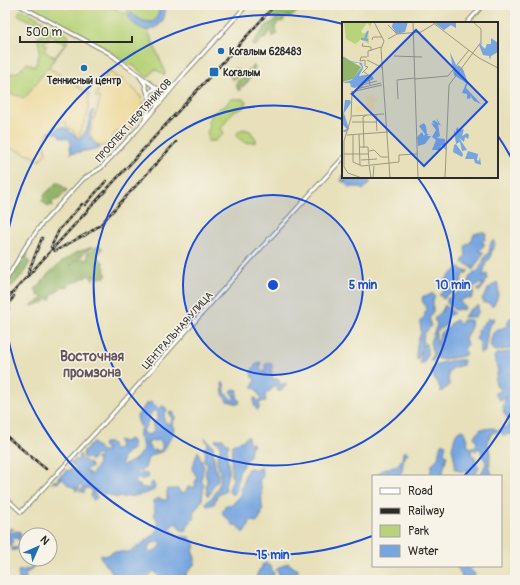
<svg xmlns="http://www.w3.org/2000/svg" width="520" height="585" font-family="Pangolin,sans-serif">
<rect width="100%" height="100%" fill="#f7f3e8"/>
<filter id="ink" filterUnits="userSpaceOnUse"><feTurbulence type="fractalNoise" baseFrequency=".025" numOctaves="2"/><feDisplacementMap in="SourceGraphic" scale="8" xChannelSelector="R" yChannelSelector="G"/><feConvolveMatrix kernelMatrix="1 2 1 2 8 2 1 2 1" color-interpolation-filters="sRGB"/></filter>
<filter id="wash" filterUnits="userSpaceOnUse"><feTurbulence type="fractalNoise" baseFrequency=".012" numOctaves="4" result="noise"/><feDisplacementMap in="SourceGraphic" scale="16" xChannelSelector="R" yChannelSelector="G"/><feGaussianBlur stdDeviation="0.9" result="paint"/><feColorMatrix in="noise" values="0 0 0 0 0 0 0 0 0 0 0 0 0 0 0 0 0 1.4 0 .05"/><feComposite in="paint" operator="in"/></filter>
<g filter="url(#wash)">
<rect width="100%" height="100%" fill="#e7e0ba"/>
<!-- green -->
<path fill="#b8d379" stroke="#727f52" d="M24,5H104L114,8L124,14L129,11L122,5H157C161,12 158,17 153,22C141,23 139,17 129,15V18L135,25L148,31L164,69L165,75L155,69L148,78L134,66L129,64L108,50Z
M21,10L31,14L48,25L46,30L17,14Z
M52,27L69,36L64,43L54,39L48,31Z
M47,34L49,36V41L46,40L44,44L47,45L44,51L55,57L68,41L25,98L5,92V75L18,72L27,63L35,67L40,52L38,37Z
M232,99H244L246,102C244,111 239,108 233,112C228,116 226,123 221,128L224,133L215,141H208L207,139L208,135L207,132L210,127L208,122C210,115 219,107 226,106L228,102Z
M244,129L250,131L256,139V142L245,143L236,136L239,131Z"/>
<!-- forest -->
<path fill="#92b569" stroke="#5e704a" d="M280,5H303L300,7L298,6V11L291,17L289,16L283,19L284,21L281,22L279,21L275,27L276,29V31L278,33L271,38L272,35L270,30L265,39H262L256,46H253L252,44L266,26L279,18H271V16L272,12Z
M253,65L255,67L248,82L245,84L244,86L239,87L241,89L240,91L238,90L236,85L238,80L241,79L243,77L242,79H245L244,76L245,72L248,71Z
M233,69H238L241,73L233,80L228,75Z
M58,182L67,190L59,199L52,201L53,206L49,204V207L42,201L45,194Z
M28,246L27,260L28,262L29,261L30,262L26,269V271L5,294V286Z
M100,246L102,248V250L97,256L104,263L103,265L105,268L104,270L107,275L105,277H101L99,279L98,276L96,277L93,275V280L88,275L84,279L82,277L80,280H77V283L75,281L73,283H70L68,287L62,286L58,291L52,294L50,300L46,298L45,302L31,306L33,304H36L38,300L40,301L42,300V295L38,296V294L35,289L42,284V282L48,274L64,260L73,254L92,247L70,265H72L78,260L83,258L88,261L87,254L96,247Z"/>
<!-- sand -->
<path fill="#eeda9e" stroke="#8c8264" d="M48,67L89,94L88,113L80,132V137H77L73,130L67,127L66,122L64,121C48,127 43,137 46,153L39,161L34,157L5,146V92L25,98Z
M109,70L115,76L125,81L137,92L143,101L144,111C139,121 129,133 117,131C114,134 112,138 109,142C100,151 94,142 90,134L100,99L99,97H95Z"/>
<!-- water -->
<path fill="#76a5e0" stroke="#506886" fill-rule="evenodd" d="M157,5H164C168,15 161,29 149,30C143,31 134,24 129,20V15L131,12C138,20 144,22 153,22C158,17 161,12 157,5Z
M92,110L94,111L88,134L93,142L100,147V148L75,153L72,152L71,154L70,147L71,144C70,137 66,139 60,137L58,133H49L57,128L63,127L69,130L78,139H80L87,129Z
M343,175V177H366L365,179L369,180L371,182L363,190L359,187H349L345,183L341,181V179L342,181L345,182L342,177Z
M482,232L486,234L485,239L482,243L485,244L479,251L483,252L482,257H480V260L478,261L473,270L470,266L462,262L466,256L465,247L467,244L471,242L474,234Z
M493,240C496,245 495,246 492,250C491,253 491,256 490,259L486,262L483,276L487,274L488,279C484,282 483,289 479,292L477,290L482,286V283L475,286L473,288L474,292L471,299L467,298L460,300V302L465,307L463,310L460,309L455,310L447,303V299C456,294 468,287 470,276L479,270L486,255L489,253L491,242Z
M459,267L464,271L468,270V272L462,276L461,287L456,288L452,293L447,294L445,298L443,299L439,295L443,292L446,279Z
M497,282C500,289 498,301 492,307L488,303H484L482,299L487,292L488,289Z
M432,293L435,296L433,300V312C429,315 429,322 431,326L424,334L422,347H423L425,343C429,349 427,360 422,365L420,362L422,350L417,360L416,356L417,344L421,332L420,321L425,316V312L427,310L422,300L423,296L430,295Z
M445,305L454,313L448,316L445,326C428,333 441,340 437,350C436,354 434,355 434,359L432,362L430,360L433,356L430,342L436,327L437,324L434,319L442,311Z
M478,305V313L475,317H464L468,311Z
M515,316V348L495,351C487,349 491,333 496,330C499,328 502,329 505,327C508,325 508,321 509,319Z
M495,318L488,329L485,352L480,353V342L476,339L478,334L477,330L488,319Z
M456,320L461,324L462,320H471C473,327 468,332 465,338L467,344L464,350L465,351C465,352 466,354 465,355C463,357 444,359 440,359L437,358V354L440,350L439,341L440,333L448,328L451,323Z
M515,351V434L503,435L499,430L504,427L505,428L508,426L510,422L503,411L504,409L503,406L506,397L501,401L495,394L496,392L499,393L501,389L497,387L495,381L498,371L494,357L496,354Z
M460,360H464L463,365C450,368 445,371 450,385L441,392C440,383 431,379 432,369C438,361 451,361 460,360Z
M261,362L260,367L261,371L264,372V374H265V365L270,362L273,367L270,371H272L273,379H278L281,385L286,383V386L279,392L277,390L278,385L275,384L274,387L265,395L266,401L260,402L259,409L257,410L254,405V398H256L258,401L261,398L256,389L252,388L255,380L254,377L252,378L251,372L255,365Z
M222,383H224L225,392L232,400H235L231,391L234,389L238,390L237,396L240,402L239,404L227,401L223,394Z
M152,402L159,409L161,406L165,407L167,410L164,415V421L170,424L171,423L172,417L169,413L172,412L174,413L175,418L172,425L174,428L173,432L174,433C170,439 166,445 164,451L155,454L148,458L145,468L138,472L136,475L137,476L141,473L147,474L149,477L148,478H145L141,480L137,478L135,483L141,486L139,487L141,488L143,487L148,489L150,488V483L153,482L155,487L154,490C150,494 119,499 114,497C112,496 110,495 108,494L106,495L95,490V494L97,496V498L93,500L91,497L92,489H90L88,483L87,484L89,488L87,489L86,487L84,493L83,492L79,491L83,488L82,485L79,486V489L76,491L75,488L68,485L61,477V480H59L58,483L54,482L53,485V481H57C58,477 61,473 66,473L65,471L73,469L79,475L74,466L70,463V462L75,461L74,460L75,459L78,461L79,454L80,455L82,459L90,464L92,468H87L86,470L87,472H89V475C94,473 98,466 98,460L95,459L100,457V455H95L91,461L88,458H84L83,456L84,450L88,449V445L92,444V442L102,451H106L107,449L103,446L104,443H111L113,446L112,449L114,450L120,447L118,440L124,442L130,439L133,443V449L131,451H128C124,454 121,462 122,466L135,460L143,450L142,442L138,435L141,428L138,421L137,416L146,404ZM155,410L158,413L157,421L152,422L154,431L153,433L147,435L143,432L141,433C142,431 146,427 147,425C149,419 149,414 155,410ZM158,440L162,443V449L159,451L155,450L154,451L149,447L148,444L149,442Z
M494,428L498,431L492,433L487,442C488,445 490,450 490,454C490,461 489,467 492,474L491,476H480L486,464L485,459L483,458L480,448L475,451L472,448L471,454L475,457L476,463L479,467L476,473L475,476H465L468,472L467,469L462,472L455,469V462L452,448L456,433L462,430L465,431L468,440L467,444L470,448L476,446L477,443L474,436L481,429Z
M248,436L249,443H253L254,446H251C251,461 246,458 241,469C237,476 238,485 235,493L233,495L230,493L229,489L233,479L231,475L232,444L242,441Z
M205,438L213,446V452L216,471L218,474V481C214,484 211,489 211,493L208,496L206,488L207,480L205,473L208,464L203,460L206,454L204,448L208,445Z
M216,439H223L229,445C224,453 230,464 228,473C227,479 224,485 226,491L217,496L214,504L207,506L206,505V502L213,497C215,492 219,487 220,481C222,474 217,467 217,460C217,453 223,449 219,443L215,441Z
M444,443L446,445L444,452L447,455L442,476H430L432,464L438,458L440,446Z
M198,451C200,454 200,461 204,466L201,480L204,484L202,500L193,513L195,518L189,524L186,531L181,530L177,524L175,523L170,528C176,536 179,536 189,537L195,544L193,552L195,558V563L187,573L185,580H160L158,575L154,571L145,580H126C118,574 113,579 109,567L105,565L100,556L102,555L105,556L113,552H129L149,539L156,531L158,527L157,519L154,515L155,511L153,501L159,498L167,501V492L168,489H178L183,494L185,492L188,487H196L195,483L197,477L192,469ZM158,541L162,544L160,547L151,553H150L148,550L149,545Z
M403,452H407L408,454L404,456L402,471L399,476H378V474L383,469L397,466L402,459Z
M261,467L263,476L259,481C264,490 260,500 263,510L261,513L263,515H260V519L256,522L251,521L249,523V526L243,533L239,529V526L233,525L222,513L226,505H232L241,495L240,488L244,482V477L248,469L251,468L256,470Z
M9,529H14L13,530L10,529L11,533L17,531L20,532C22,541 24,544 17,550H14L13,551L11,549L18,546L20,542L17,538H13L11,546L5,542V537L7,539L9,538L7,535L8,533L5,532Z
M33,563L35,564V565L25,576L27,580H19L18,571L30,569Z
M266,563L270,565L274,574L273,580H255L259,570L262,568V565Z
M288,563L296,569L298,568C298,573 296,578 291,580L288,577L287,579L289,580H278L279,573L276,570L280,567Z
M456,566H470V569L475,574L474,580H462L461,573Z"/>
</g>
<g filter="url(#ink)">
<g fill="none" stroke-linecap="round" stroke-linejoin="round">
<defs>
<path id="secondary" d="M19,5L109,53L159,90
M467,23L483,5
M140,77L145,84L148,95
M149 96a7 7 0 1 1 14 0a7 7 0 1 1-14 0Z
M161,91H167L171,87
M145,119L149,109V100
M5,282L26,246L41,225L83,179L101,168L137,130L185,73L247,5
M5,497L21,512L109,418L211,303L343,158"/>
</defs>
<!-- secondary casing -->
<use href="#secondary" stroke="#898672" stroke-width="5"/>
<!-- secondary -->
<use href="#secondary" stroke="#fff" stroke-width="3"/>
<defs>
<path id="rail" d="M85,205L106,181
M84,236L100,225L176,142
M51,247L59,230L82,204
M55,251L88,233
M28,273L42,238
M5,301L275,5
M5,320L10,302L14,296
M5,435L46,469"/>
</defs>
<!-- rail casing -->
<use href="#rail" stroke="#2b2b2b" stroke-width="2.5"/>
<!-- rail -->
<use href="#rail" stroke="#f7f3e8" stroke-width="1" stroke-dasharray="3" stroke-linecap="butt"/>
</g>
</g>
<!-- distance rings -->
<circle cx="273" cy="285" r="90" fill="#1d4ed8" fill-opacity=".12"/>
<g fill="none" stroke="#1d4ed8" stroke-width="2">
<circle cx="273" cy="285" r="90"/>
<path d="M418 178A180 180 0 1 1 342 119"/>
<path d="M515 405A270 270 0 0 1 464 476M372 536A270 270 0 0 1 5 318M5 252A270 270 0 0 1 343 24M498 136A270 270 0 0 1 515 165"/>
</g>
<!-- markers -->
<g fill="#1f6fb2" stroke="#f7f3e8" stroke-width="1.5">
<circle cx="221" cy="51" r="4"/>
<circle cx="84" cy="68" r="4"/>
<rect x="209" y="67" width="10" height="10" rx="2"/>
</g>
<g text-anchor="middle" stroke-width="3" stroke-linejoin="round" paint-order="stroke">
<!-- poi labels -->
<g font-size="10" font-weight="bold" fill="#2b2b2b" stroke="#f7f3e8" text-anchor="start">
<text x="229" y="55">Когалым 628483</text>
<text x="223" y="76">Когалым</text>
<text x="84" y="84" text-anchor="middle">Теннисный центр</text>
</g>
<!-- street labels -->
<g font-size="10" fill="#2b2b2b" stroke="#f7f3e8">
<text transform="translate(133 120) rotate(-48)" y="4">ПРОСПЕКТ НЕФТЯНИКОВ</text>
<text transform="translate(177 330) rotate(-48)" y="4">ЦЕНТРАЛЬНАЯ УЛИЦА</text>
</g>
<!-- district labels -->
<g font-size="14" font-weight="bold" fill="#66565d" stroke="#f7f3e8">
<text x="92" y="361">Восточная<tspan x="92" dy="16">промзона</tspan></text>
</g>
</g>
<!-- overview -->
<g transform="translate(342 22)">
<rect width="156" height="156" fill="#e7e0ba"/>
<path d="M2,0H30L27,8L28,4L25,1L19,9L21,12L26,9L27,22L19,17L15,21L13,20L15,23L4,17Z" fill="#b8d379"/>
<path d="M0,34L19,45L11,57L0,60Z" fill="#92b569"/>
<path d="M32,73L36,79L32,80L34,87L14,91V85L25,81L24,74Z" fill="#eeda9e"/>
<path d="M51,0H66L63,10L55,12L50,5ZM91,0H114V6L109,3L102,8ZM149,16L156,21V30L149,34L148,38L147,34L141,33L137,23L141,20L139,23L143,27L145,22H149ZM108,30L115,45L116,43L121,47L126,61L124,66L139,82L132,79L128,73L129,76L125,77V72L120,71L124,61L112,53ZM0,33L8,39L20,41L21,46L17,54L29,52L32,57L13,66L9,65L8,61H0L10,58L20,45L17,41L8,40ZM3,78H8L9,81L2,91L7,107L5,109L3,110L0,109L5,107L0,102ZM94,95L99,104L96,102L98,114L95,116L103,117L104,128L99,123L98,128H90L94,118L90,115L94,108L89,101L93,102L90,100L92,98L96,101ZM82,101L84,104L85,112H87L85,114H89L83,122L76,124L75,115L80,110L82,114L83,112L77,104ZM116,105L117,108L122,107L120,114L125,111L127,113L126,117L123,115L122,120L115,114L114,107ZM112,108L125,128L120,129L118,120L114,122L121,132L120,135L111,130L112,123L114,122ZM126,129L136,132L135,138L137,139L138,135L139,143L133,141L132,137H123Z" fill="#76a5e0"/>
<path fill="none" stroke="#76a5e0" stroke-width="2" d="M19,17L26,18L23,17L26,9"/>
<path fill="none" stroke="#9c9881" stroke-width="1" d="M32,0L42,19L39,27L48,156M71,0L76,156M90,0L137,36L156,46M46,3L55,12M46,17L55,12L79,10L92,2M30,18L31,15H40M21,21L20,24L29,25V29M52,34L80,35M26,35V29L39,25M23,38L18,39L19,35H25M25,38L41,46M21,49L26,53L28,63M20,51L26,45L23,44V38M72,57L106,54L127,28M20,65V63L35,59M14,67L39,61M9,70L40,63M8,72L10,70L9,96L2,119V145L6,151L20,156M56,77L55,58L72,56M34,93L35,109M10,94L42,92M10,100H35M17,112L18,143M5,113L46,110M11,113V140L20,144L57,140V133L75,132M18,125H26L27,142M22,126L21,95L25,93M27,129L32,128L39,135H47M2,132H27M19,138L35,137M27,143L29,156M31,156L32,144M103,156L107,63L139,20V7L131,0"/>
<path fill="#1d4ed8" fill-opacity="0.15" stroke="#1d4ed8" stroke-width="2" d="M74,8L145,80L82,144L10,72Z"/>
<rect width="156" height="156" fill="none" stroke="#2b2b2b" stroke-width="2"/>
</g>
<circle cx="273" cy="285" r="6" fill="#1d4ed8" stroke="#f7f3e8" stroke-width="2"/>
<g font-size="12" text-anchor="middle" font-weight="bold" fill="#1d4ed8" stroke="#f7f3e8" stroke-width="3" stroke-linejoin="round" paint-order="stroke">
<text x="363" y="289">5 min</text>
<text x="453" y="289">10 min</text>
<text x="273" y="559">15 min</text>
</g>
<!-- margin -->
<rect width="520" height="585" fill="none" stroke="#f7f3e8" stroke-width="20"/>
<!-- legend -->
<rect x="372" y="475" width="130" height="92" fill="#f7f3e8" stroke="#a5a39c"/>
<rect x="380" y="488" width="20" height="6" fill="#ffffff" stroke="#a5a39c"/>
<text x="408" y="495" font-size="12" fill="#2b2b2b">Road</text>
<rect x="380" y="508" width="20" height="6" fill="#2b2b2b" stroke="#a5a39c"/>
<text x="408" y="515" font-size="12" fill="#2b2b2b">Railway</text>
<rect x="380" y="525" width="20" height="12" fill="#b8d379" stroke="#a5a39c"/>
<text x="408" y="535" font-size="12" fill="#2b2b2b">Park</text>
<rect x="380" y="545" width="20" height="12" fill="#76a5e0" stroke="#a5a39c"/>
<text x="408" y="555" font-size="12" fill="#2b2b2b">Water</text>
<!-- north arrow -->
<g transform="translate(38 547) rotate(45)"><circle r="19" fill="#f7f3e8" stroke="#a5a39c"/>
<path d="M0-3L7 15L0 10L-7 15Z" fill="#1f6fb2"/>
<text y="-6" font-size="11" font-weight="bold" text-anchor="middle" fill="#2b2b2b">N</text>
</g>
<!-- scale -->
<path d="M20 36v6h112v-6" fill="none" stroke="#2b2b2b" stroke-width="2"/>
<text x="26" y="36" font-size="12" fill="#2b2b2b" stroke="#f7f3e8" stroke-width="3" paint-order="stroke">500 m</text>
</svg>
